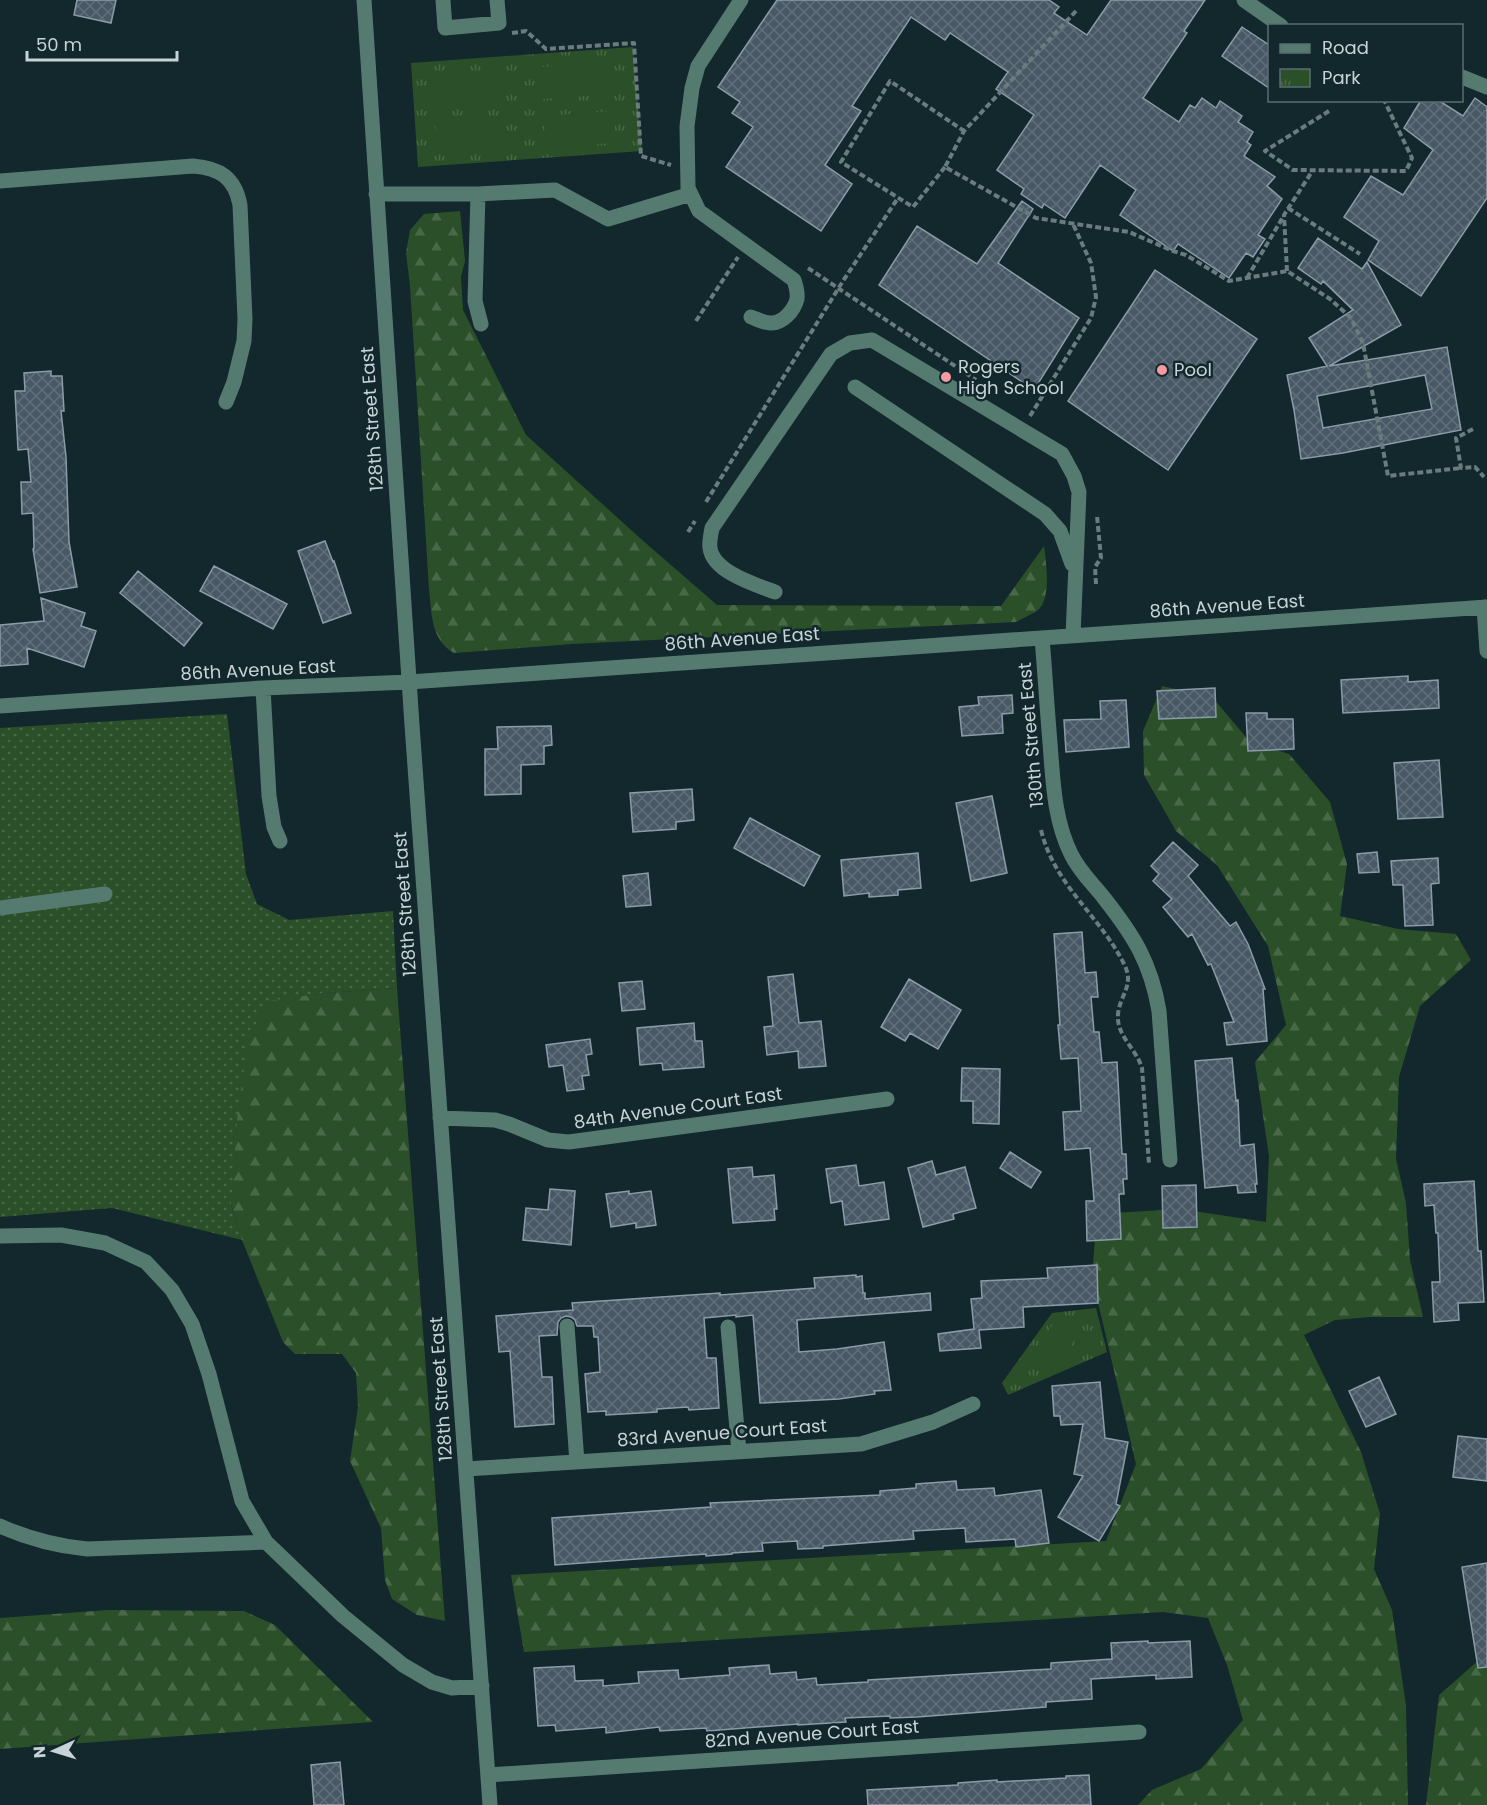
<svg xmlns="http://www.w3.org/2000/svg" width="1487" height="1805" font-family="Poppins,sans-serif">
<defs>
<pattern id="grass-dots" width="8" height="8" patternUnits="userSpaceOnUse" patternTransform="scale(1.5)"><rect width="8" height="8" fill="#2b5029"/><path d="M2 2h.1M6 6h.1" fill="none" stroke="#486847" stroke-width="1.8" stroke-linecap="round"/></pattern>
<pattern id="forest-firs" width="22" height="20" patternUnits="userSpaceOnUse" patternTransform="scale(1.5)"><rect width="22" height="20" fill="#2b5029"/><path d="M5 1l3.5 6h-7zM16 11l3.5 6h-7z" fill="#486847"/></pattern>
<pattern id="park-tufts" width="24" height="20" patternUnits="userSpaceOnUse" patternTransform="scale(1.5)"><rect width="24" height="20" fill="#2b5029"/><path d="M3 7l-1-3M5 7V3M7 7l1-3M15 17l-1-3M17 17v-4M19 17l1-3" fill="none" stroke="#486847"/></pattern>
<pattern id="building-cross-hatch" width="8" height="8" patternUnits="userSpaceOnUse" patternTransform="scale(1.5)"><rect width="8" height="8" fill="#485865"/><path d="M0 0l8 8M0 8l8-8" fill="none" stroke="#616f7a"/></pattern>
</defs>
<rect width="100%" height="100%" fill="#12282c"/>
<!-- grass -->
<path fill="url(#grass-dots)" d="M227,714L246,874L257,904L289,920L393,911L397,988L325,993L268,1002L231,1205L242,1240L112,1208L0,1217V728Z"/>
<!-- forest -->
<path fill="url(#forest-firs)" d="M460,211L465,261L461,277L463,310L526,435L641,539L717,605L1001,606L1044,546C1046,563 1052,599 1037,611C1031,615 1022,618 1016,622L572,644L454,653C430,639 432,613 429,589L410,286L406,253L410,230L424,214Z
M1162,686L1213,698L1250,742L1289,754L1330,802L1347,864L1340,916L1398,929L1456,934L1471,960L1420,1006L1399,1077L1396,1159L1406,1203L1410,1260L1423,1317H1370L1335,1320L1304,1335L1361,1452L1380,1514L1374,1569L1392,1610L1406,1706L1408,1805H1138L1152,1790L1201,1769L1243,1720L1227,1665L1208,1618L1163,1612L524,1652L511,1575L1106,1541L1136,1464L1092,1277L1097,1214L1180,1209L1266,1222L1269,1156L1255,1062L1286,1025L1268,946L1217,865L1176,831L1144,775L1143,731Z
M397,988L445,1621L417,1615L392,1599L385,1580L381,1528L350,1461L358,1407L356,1373L342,1354H295L283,1342L242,1240L231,1205L238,1110L248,1039L268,1001L325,993Z
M108,1610L244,1611L275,1625L373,1722L0,1749V1618Z
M1487,1653V1805H1426L1439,1695Z"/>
<!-- park -->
<path fill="url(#park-tufts)" d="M633,47L642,151L418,167L411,63Z
M1096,1308L1107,1352L1008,1395L1002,1383L1052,1313Z"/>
<!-- pitch -->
<path fill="#2b5029" d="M610,63L612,94L542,99L540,67Z
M500,70L503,101L433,106L431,74Z
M613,111L616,143L546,147L543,116Z
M505,118L507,149L437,154L435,123Z
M1058,1317L1080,1332L1054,1371L1031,1356Z"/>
<!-- building -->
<path fill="url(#building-cross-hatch)" stroke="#8a9caa" stroke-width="1.5" fill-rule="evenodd" d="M77,0H116L111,23L74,15Z
M777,0H1049L1059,7L1054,13L1087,35L1111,0H1205L1184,31L1187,33L1143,98L1179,122L1190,105L1195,108L1202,98L1216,108L1220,101L1242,116L1238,122L1253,132L1247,142L1251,145L1244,156L1275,177L1267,186L1282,199L1258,235L1265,239L1253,257L1246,253L1229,278L1178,244L1173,251L1120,215L1136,190L1100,165L1065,218L1044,204L1042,208L1021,194L1024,189L997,170L1034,115L996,89L1008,72L950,33L945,40L911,17L852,106L861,111L825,165L852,184L821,231L726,167L753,127L732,113L740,102L718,87Z
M1242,27L1269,45V88L1222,56Z
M1475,98L1487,107V198L1421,296L1368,260L1379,241L1344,217L1371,176L1403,195L1433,150L1404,128L1421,100H1438L1463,116Z
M1022,201L1033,209L998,263L1079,318L1034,390L879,285L917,226L977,264Z
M1318,238L1362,269L1367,262L1401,325L1329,366L1447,347L1461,430L1343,453L1301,459L1294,410L1287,375L1327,366L1309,338L1353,310L1323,281L1321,284L1298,268ZM1425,375L1432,409L1323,428L1317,396Z
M1155,270L1257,339L1168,470L1068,401Z
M51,371V376H62L64,411H61L66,457L69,542L77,587L40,593L33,549L34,548L33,513L22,514L21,482H31L28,449L18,450L15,391H25L24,373Z
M325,541L333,562L334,561L351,613L323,623L298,551Z
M214,566L287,604L273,629L200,591Z
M138,571L202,623L184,646L120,593Z
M41,598L85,613L81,626L96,631L84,667L27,648L28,664L0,666V625L44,621Z
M1408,676V682L1438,680L1439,708L1343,713L1341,680Z
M1215,688L1216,717L1159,719L1157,691Z
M1012,695L1013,713L1002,714L1003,733L962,736L959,707L979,705L978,697Z
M1126,700L1129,747L1066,752L1064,720L1101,719L1100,701Z
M1246,713H1267V719H1293L1294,749L1248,751Z
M551,726L552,745L544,746V764L521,765V794L485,795V749H498L497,727Z
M1439,760L1443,817L1398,819L1394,763Z
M692,789L694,820L676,822V829L633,832L630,793Z
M992,796L1007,873L971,881L956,803Z
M750,818L820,856L804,886L734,848Z
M1173,842L1198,865L1188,876L1230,926L1236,922L1248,944L1265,989H1263L1267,1041L1227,1045L1224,1023L1234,1022L1211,964L1208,965L1192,934L1188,937L1163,907L1172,899L1153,881L1159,874L1151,866Z
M1377,852L1379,872L1359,873L1357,854Z
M918,853L921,888L898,890V895L869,897V893L844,896L841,860Z
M1438,858L1439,883L1431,884L1433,925L1405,926L1403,885H1393L1391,861Z
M648,873L651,905L626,907L623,876Z
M1082,932L1085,973L1096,972L1098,997H1091L1094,1032H1099L1102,1063L1117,1062L1122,1154H1126L1127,1179H1123L1124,1194H1119L1121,1239L1087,1241L1086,1201H1094L1090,1148L1065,1150L1063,1112L1081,1111L1078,1058L1061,1059L1058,1025H1060L1054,934Z
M793,974L799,1023L821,1021L826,1066L799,1068L798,1051L767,1055L764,1027L773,1026L768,977Z
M909,979L961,1010L938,1049L910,1033L905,1041L881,1027Z
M642,981L645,1009L622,1011L619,983Z
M694,1023L695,1041H702L704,1067L663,1070L662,1063L640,1065L637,1028Z
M590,1039L592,1054L586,1055L589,1075L582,1076L584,1089L567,1091L563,1065L549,1067L546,1045Z
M1232,1058L1236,1101L1238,1100L1240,1146L1254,1144L1257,1184H1255L1256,1192L1238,1193L1237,1185L1205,1188L1195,1061Z
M962,1068L1000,1069L999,1124L973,1123V1101H961Z
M1010,1152L1041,1172L1031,1188L1000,1168Z
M932,1161L936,1175L965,1167L976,1208L953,1214L954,1219L923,1227L908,1168Z
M856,1165L859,1186L884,1182L889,1219L845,1225L842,1201L831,1203L826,1169Z
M752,1167L753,1177L774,1175L777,1209H774L775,1220L733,1223L728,1169Z
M1474,1181L1478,1251H1481L1484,1302L1458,1303L1459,1320L1434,1322L1432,1282H1440L1438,1233H1436L1434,1205L1425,1206L1424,1184Z
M1196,1185L1197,1227L1163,1228L1162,1186Z
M550,1189L575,1191L571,1245L523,1240L526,1208L548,1210Z
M629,1191V1194L651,1191L656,1225L636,1228V1223L611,1227L606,1194Z
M1097,1265L1098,1303L1023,1307L1024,1327L979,1330L981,1348L940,1351L938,1334L974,1329L971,1299L982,1298L981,1281L1048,1278L1047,1268Z
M856,1275V1277L862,1276L863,1293H865V1299L930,1293L931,1310L797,1320L799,1352L837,1349L884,1342L891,1390L874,1391L875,1394L839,1399L760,1403L753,1315L736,1317V1315L704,1318L707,1358H716L719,1408L689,1410L688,1407L657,1409V1412L606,1415V1411L588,1412L585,1374L600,1372L598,1337H594L593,1326H577L575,1320L571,1317L566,1316L561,1318L558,1322L557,1335L539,1336L542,1377H552L554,1424L515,1427L510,1351L499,1352L496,1316L573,1310L572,1303L720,1293V1295L815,1288L814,1278Z
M1379,1377L1396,1414L1366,1427L1349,1391Z
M1100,1382L1105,1438L1128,1442L1116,1504L1120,1506L1099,1541L1058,1517L1083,1476L1074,1474L1083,1424L1061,1425L1060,1416H1054L1052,1386Z
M1458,1436L1487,1439V1481L1453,1477Z
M956,1481L957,1490L994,1488L995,1496L1041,1490L1049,1543L1016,1547L1015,1539L966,1542L965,1528L913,1531L914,1539L823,1546V1548L798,1549L797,1541L762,1543L763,1551L732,1553V1554L706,1556V1554L555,1565L552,1518L711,1507L710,1503L880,1495V1491L916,1488V1484Z
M1487,1563V1667L1478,1668L1462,1567Z
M1148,1641V1643L1190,1641L1192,1677L1156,1679V1675L1091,1679L1092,1699L1046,1702V1707L917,1717L890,1718V1716L845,1718L846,1722L798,1725V1724L707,1731L706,1728L660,1731L659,1727L606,1733V1727L556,1731L555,1725L538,1726L534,1668L574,1666L575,1681L603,1680V1686L639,1683L638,1672L678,1670L679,1679L730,1675L729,1668L769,1665L770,1674L796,1672L797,1680L816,1678L817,1685L868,1682V1680L1051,1669V1663L1112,1659L1111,1643Z
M340,1762L344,1805H314L311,1765Z
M1089,1775L1091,1805H868L867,1790L958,1785V1783L997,1780V1782L1066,1778V1776Z"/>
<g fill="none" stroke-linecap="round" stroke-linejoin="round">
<!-- path -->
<path stroke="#6a7c7f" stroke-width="4" stroke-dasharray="6 3" stroke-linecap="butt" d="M1076,11L964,131L945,167L1036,218L1129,232L1173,251L1186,255L1229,281L1287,271L1330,299L1351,318L1363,343L1388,476L1461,468
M512,33L526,31L546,49L634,43L641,156L671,165
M1329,111L1265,151L1293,170L1406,171L1412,158L1384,100
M945,167L913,207L841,162L890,81L964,131
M1288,208L1360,254
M808,268L976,380
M1287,271L1284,215L1313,170
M1247,278L1283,217
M696,321L738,257
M1030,416L1091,318L1096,297L1091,263L1073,224
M1473,429L1456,438L1461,468L1475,467L1484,477
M706,502L843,281L898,198
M688,532L695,521
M1096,584L1095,567L1101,558L1097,516
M1041,830C1055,887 1101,916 1125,966C1134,986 1120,995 1118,1014C1116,1036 1136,1048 1142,1068L1149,1164"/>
<!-- minor -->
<path stroke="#557b71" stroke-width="15" d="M364,0L412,725L490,1805
M443,0L445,28L499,23L497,0
M741,0L698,66L692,88L687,126L688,188L699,211L794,280C796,286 798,292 797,299C794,311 782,324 770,323C764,323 757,319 751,317
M1244,0L1281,26
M1462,77L1487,87
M0,181L193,166C220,168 235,178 240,205L245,319L244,341L234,382L226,402
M376,194H478L475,301L481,324
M478,194L555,190L608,219L691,194
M855,387L1045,514L1060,531L1072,564
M775,592C756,585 713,572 710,548C709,542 711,534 712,528L831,354L850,343L872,340L1062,454L1074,476L1079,492L1073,636
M1484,607L1487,651
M1042,638C1045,673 1047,708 1050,743C1053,781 1054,820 1071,854C1079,871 1093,884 1104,898C1134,936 1151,963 1159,1011L1170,1160
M263,688L269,796L274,827L280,841
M0,706L263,688L409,682L1487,607
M0,908L105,894
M440,1118L495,1120L509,1124L548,1140L569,1142L887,1099
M0,1236L61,1235L105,1243L146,1262L172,1290L192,1324L209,1374L242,1501L266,1542L343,1616L403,1665L432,1682L452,1688L482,1686
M567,1326L577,1462
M728,1327L739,1452
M466,1469L861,1444L933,1422L973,1404
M0,1526C29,1539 56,1546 87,1549L266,1542
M488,1775L1139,1732"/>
</g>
<!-- markers -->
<g fill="#f49aa0" stroke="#12282c" stroke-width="2">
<circle cx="1162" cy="370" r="6"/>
<circle cx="946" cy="377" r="6"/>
</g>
<g text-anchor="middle" stroke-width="5" stroke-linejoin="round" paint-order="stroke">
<!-- poi labels -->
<g font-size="18" fill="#c7d4d7" stroke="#12282c" text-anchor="start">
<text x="958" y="373">Rogers<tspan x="958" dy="21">High School</tspan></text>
<text x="1174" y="376">Pool</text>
</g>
<!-- street labels -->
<g font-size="18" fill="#c7d4d7" stroke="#12282c">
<text transform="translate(372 419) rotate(-94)" y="6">128th Street East</text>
<text transform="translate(1227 606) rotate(-4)" y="6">86th Avenue East</text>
<text transform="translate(742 639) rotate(-4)" y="6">86th Avenue East</text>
<text transform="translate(258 670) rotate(-3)" y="6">86th Avenue East</text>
<text transform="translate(1031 735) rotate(-95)" y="6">130th Street East</text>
<text transform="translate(405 904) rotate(-94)" y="6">128th Street East</text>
<text transform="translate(678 1108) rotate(-8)" y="6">84th Avenue Court East</text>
<text transform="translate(441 1389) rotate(-94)" y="6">128th Street East</text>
<text transform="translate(722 1433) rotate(-4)" y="6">83rd Avenue Court East</text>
<text transform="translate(812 1734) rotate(-4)" y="6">82nd Avenue Court East</text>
</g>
</g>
<!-- legend -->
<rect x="1268" y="24" width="195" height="78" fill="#12282c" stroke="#5a6d70" stroke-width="1.5"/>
<rect x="1280" y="44" width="30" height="9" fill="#557b71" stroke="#5a6d70" stroke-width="1.5"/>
<text x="1322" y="54" font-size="18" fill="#c7d4d7">Road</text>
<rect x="1280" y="69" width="30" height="18" fill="url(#park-tufts)" stroke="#5a6d70" stroke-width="1.5"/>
<text x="1322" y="84" font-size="18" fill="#c7d4d7">Park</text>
<!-- north arrow -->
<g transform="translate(54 1751) rotate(266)" stroke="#12282c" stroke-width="4.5" paint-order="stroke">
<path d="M0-4.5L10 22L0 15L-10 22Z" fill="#c7d4d7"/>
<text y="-9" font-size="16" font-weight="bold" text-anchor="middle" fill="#c7d4d7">N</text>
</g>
<!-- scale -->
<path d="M27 51v9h150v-9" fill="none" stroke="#c7d4d7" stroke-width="3"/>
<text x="36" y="51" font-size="18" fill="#c7d4d7" stroke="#12282c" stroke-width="4.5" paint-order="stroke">50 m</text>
</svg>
